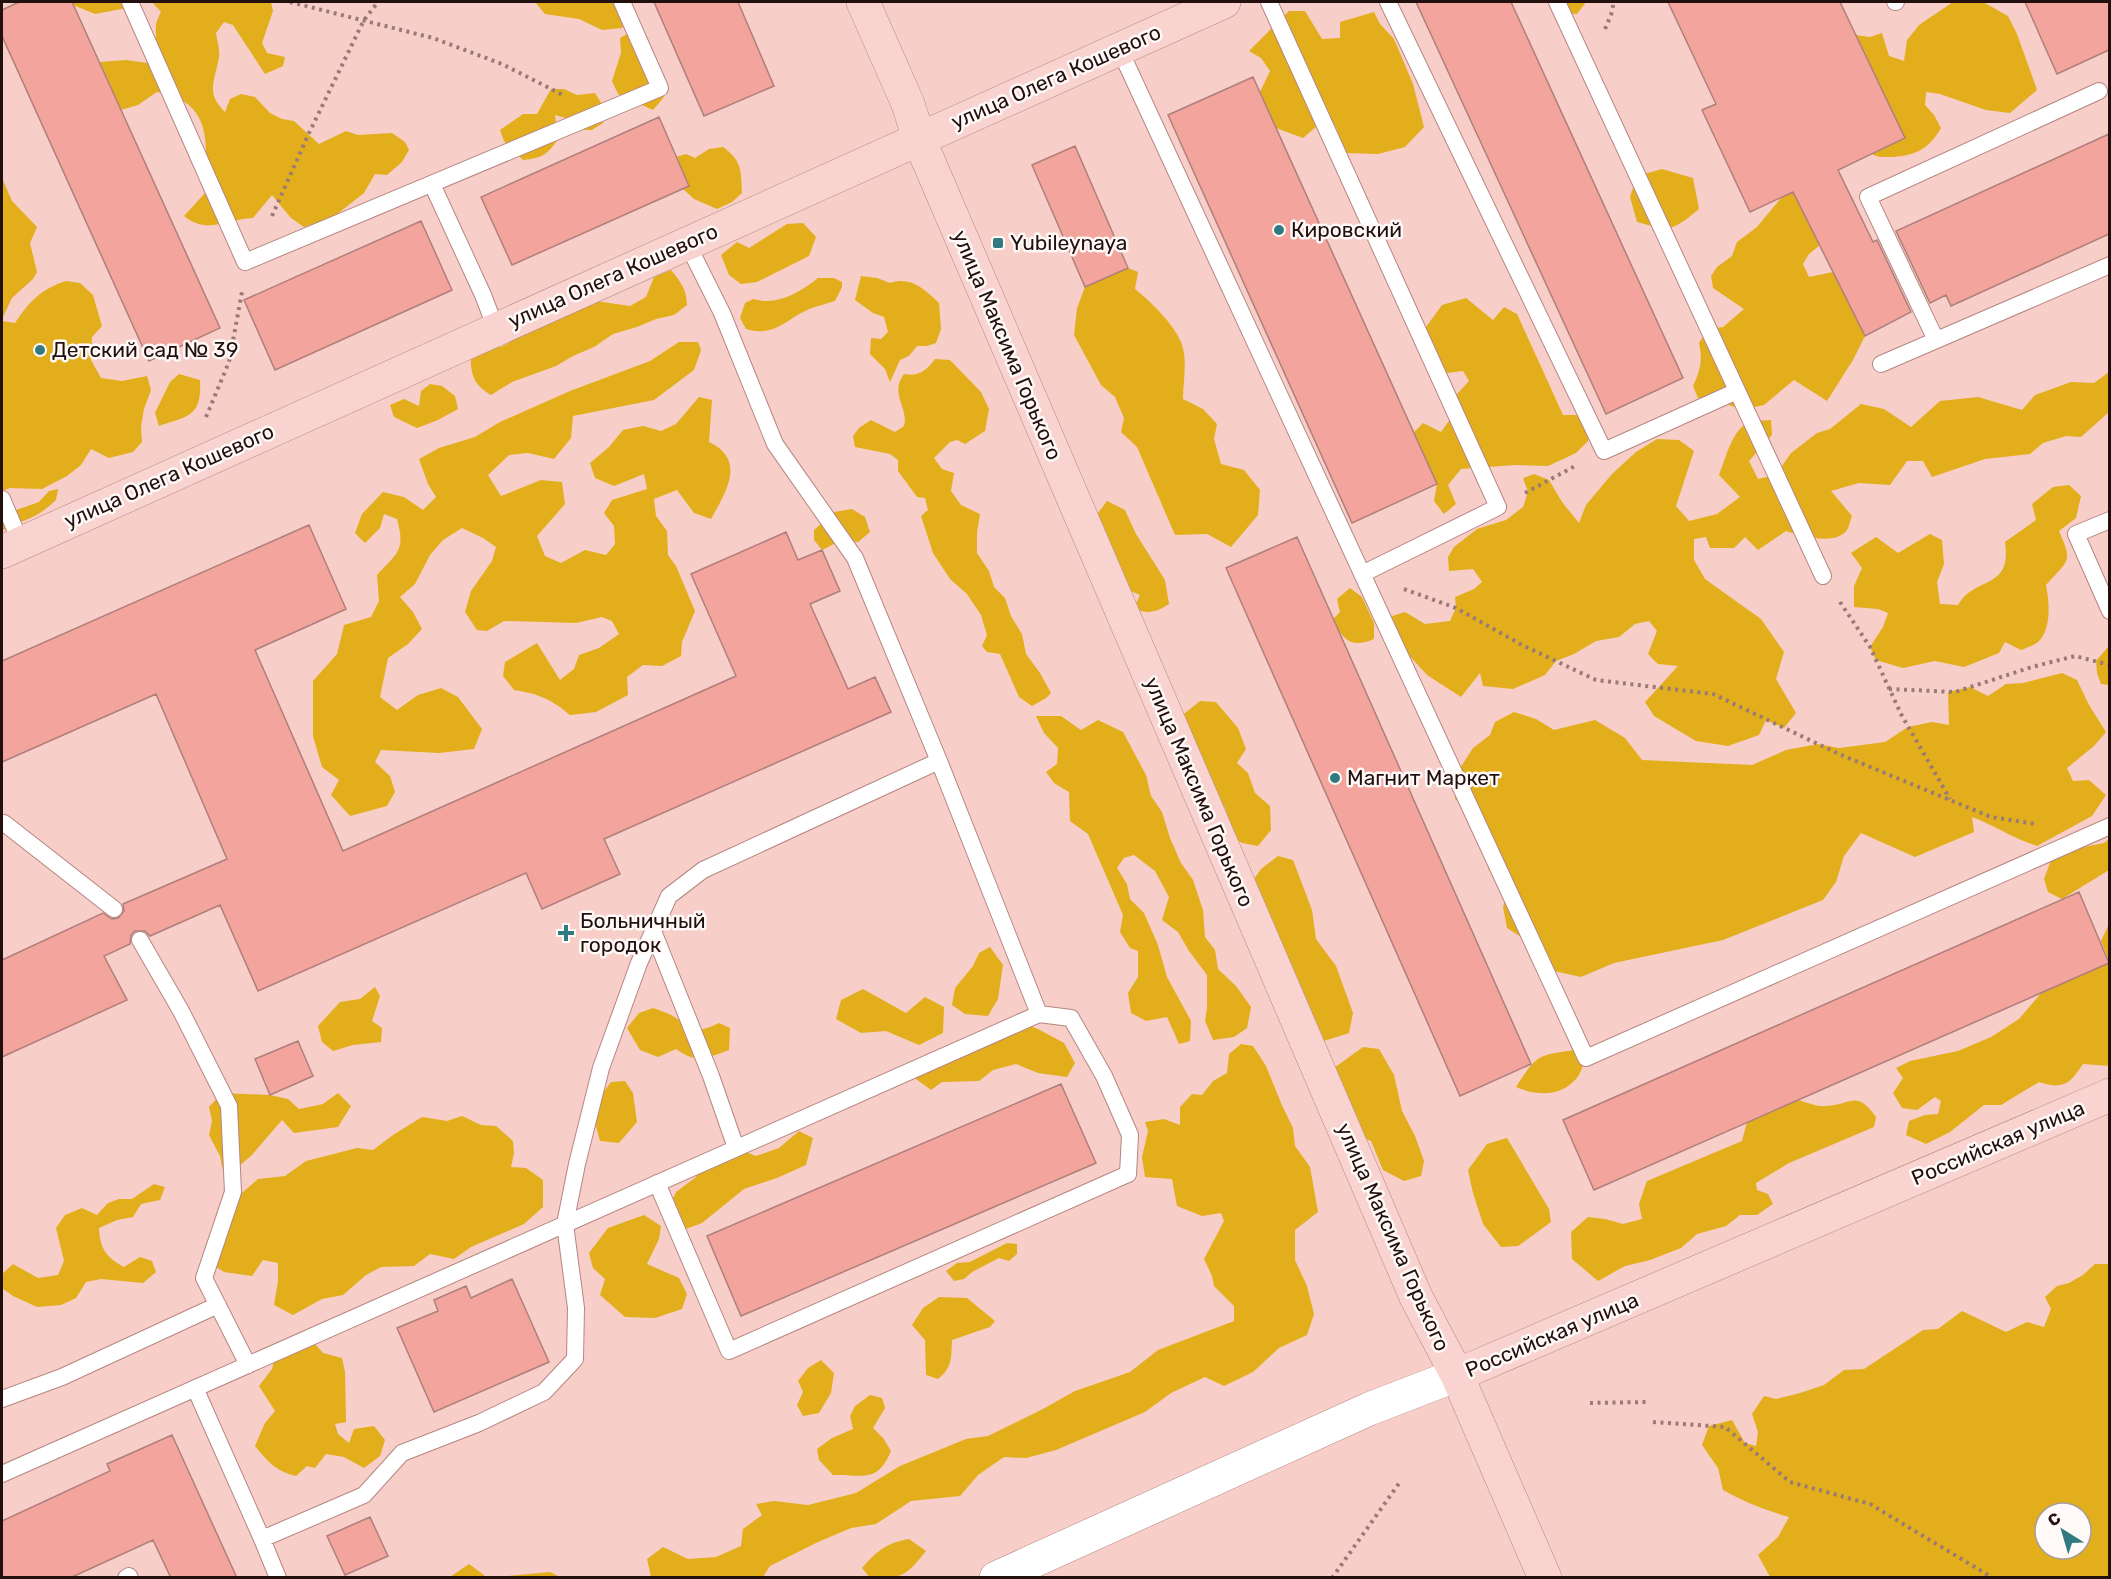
<svg xmlns="http://www.w3.org/2000/svg" width="2111" height="1579" font-family="Rubik,sans-serif">
<rect width="100%" height="100%" fill="#f8cec9"/>
<!-- green -->
<path fill="#e2ae1b" fill-rule="evenodd" d="M72,2H136L132,7L95,14L73,5Z
M152,2H271L273,11L262,43L267,53L285,57L283,66L265,74L233,25L224,22L216,33C217,41 220,49 219,57C215,81 205,93 225,112L230,99L241,94L255,97L270,113L282,119L294,121L319,144L346,131L358,135L392,133L405,142L409,150L402,162L387,175L375,174L364,193L332,218L304,227L291,218L272,195L253,218C225,219 208,235 184,216L206,192C205,147 216,102 157,92L138,105L121,110L100,62L126,60L148,63C159,49 155,41 156,26C156,22 159,16 161,12Z
M535,2H622L629,17L622,28L602,30L579,19L545,14Z
M1557,2H1586L1577,14L1562,13Z
M1953,2H1983L2008,16L2017,34L2037,90L2010,113L1986,110L1940,94L1926,92L1925,105L1934,115L1941,128C1929,149 1915,156 1891,157C1884,157 1878,158 1872,154L1871,136L1833,51L1856,35L1870,37L1882,33L1889,56L1904,61L1907,40L1919,25Z
M1289,11H1305L1322,39L1340,38V22L1374,12L1380,24L1394,39L1413,84L1424,127L1405,147L1378,154L1346,153L1336,127L1323,121L1303,138L1276,128L1260,92L1270,71L1261,58L1249,51Z
M634,30L664,97L653,110L618,94L612,81L621,53L620,38Z
M551,89H564L577,95L595,93L602,104L600,113L603,123L592,130H577L569,119L555,115L558,139C548,154 543,158 523,160L504,141L500,130L523,114H537Z
M723,147C742,161 741,170 742,193L732,202L717,209L694,199L682,188L689,185L676,157L686,154L695,158L709,149Z
M1662,169L1693,178L1699,209C1672,231 1671,232 1637,222L1630,197L1637,176Z
M2,178L12,201L37,227L30,243L37,272L33,279L12,298L2,319Z
M1793,191L1820,245L1809,254L1803,264L1809,277L1833,272L1865,336L1853,360L1827,401L1794,380L1764,405L1745,409L1731,406L1719,399L1698,398L1693,386C1700,371 1703,360 1699,343L1708,329L1723,327L1744,309L1713,288L1711,276L1717,267L1732,256L1737,242L1757,227L1781,198Z
M803,223L816,237L809,256L757,282L741,284L729,275L721,255L737,242L749,248L787,224Z
M1128,268L1138,272L1135,289C1151,302 1173,323 1181,342C1188,358 1183,382 1183,399L1203,409L1217,424L1214,439L1221,464L1244,470L1260,490L1258,515L1231,547L1207,534L1175,535L1137,447L1121,432L1124,418L1115,397L1101,385L1074,335L1077,308L1085,287Z
M671,270C680,281 687,290 687,305L674,315L656,319L637,327L613,334L594,347L573,356L556,366L512,382L491,395C474,385 470,375 471,355L484,347H501L531,330L596,301L630,306L646,297L654,277Z
M861,276L877,278L890,283C911,276 924,289 939,303L941,329L936,343L927,346H917L909,356L900,360L890,382L885,369L870,354L871,338L881,339L888,332L884,317L873,313L855,300Z
M818,278H834L842,282V287L835,301C826,304 816,306 807,310C784,321 774,337 746,329L740,318L745,303L753,299C777,306 799,293 818,278Z
M66,281L80,283L93,295L102,326L92,337L91,360L101,378L122,381L147,376L151,390L144,409L141,426L142,442L133,452L109,458L91,449L81,465L67,476L42,489L10,488L2,491V321L15,323C29,302 41,289 66,281Z
M1466,298L1493,320L1504,307L1517,314L1563,415H1576L1592,425L1588,441L1576,453L1548,466L1515,465L1461,469L1448,485L1456,504L1444,514L1434,501L1437,484L1414,432L1423,423L1441,432L1455,412L1450,402L1469,381L1463,371L1438,374L1425,345L1426,327L1442,305Z
M679,342H698L701,350L694,370L654,400L573,416L571,438L554,459L528,453L509,455L488,475L501,496L541,480L562,482L565,504L537,536L545,556L561,563L585,550L606,555L615,544L614,526L604,513L612,500L647,489L644,474L614,486L595,478L590,463L609,447L623,430L643,426L661,431L676,424L699,397L712,400L709,442C747,460 726,492 711,519L694,513L677,490L654,499L656,516L667,531L668,555L676,566L695,611L682,642L681,656L662,666L643,665L627,677L628,695L596,712L570,715C551,699 539,694 514,690L503,676L505,662L537,643L560,680L574,669L579,655L599,648L619,634L612,621L602,617L576,623L504,621L487,631L477,630L465,612L471,591L492,561L496,547L483,538L462,528L443,540L430,555L415,584L400,597L413,612L422,629L408,644L388,658L380,697L397,710L418,695L441,688L458,697L482,729L474,749L439,753L381,750L375,762L390,776L395,792L387,806L350,816L331,795L339,780L322,767L313,736V681L337,654L344,625L371,617L379,601L377,575C397,553 406,551 397,519L384,514L380,528L365,543L355,533L362,514L383,492L404,497L423,510L436,497L428,484L419,459L439,448L475,437L500,422L570,391L650,361Z
M935,359L950,360L981,392L989,409L985,431L965,444L957,440L950,442L934,458L942,469L954,473L951,491L961,505L980,514L977,532V553L989,571L994,587L1005,598L1011,616L1022,634L1026,654L1040,673L1051,693L1046,698L1032,706L1019,697L1000,654L987,652L982,646L987,635L981,615L967,594L950,579L933,553L921,516L928,510L925,498L917,497L898,471V460L890,454L855,447L853,436L859,428L871,420L895,432L904,426C909,408 889,394 904,374C919,377 927,370 935,359Z
M2109,372V412L2081,437L2066,436L2043,443L2030,454L1985,459L1932,477L1923,461H1907L1890,485L1859,483L1831,491L1852,516C1850,521 1849,527 1847,530C1836,546 1801,536 1786,531L1758,550L1745,537L1734,548H1710L1706,537L1694,539V560L1705,579L1761,619L1784,652L1776,679L1796,713L1784,728L1766,720L1759,735L1728,746L1696,741L1654,716L1645,702L1678,666L1658,664L1648,654L1657,631L1649,621L1635,624L1619,637L1596,641L1574,654L1556,661L1545,675L1513,689L1483,686L1480,673L1461,697L1427,675L1407,653L1383,619L1405,612L1425,624L1450,621L1456,608L1455,597L1474,589L1482,582L1473,569L1449,571L1448,557L1454,547L1477,529L1506,520L1523,507L1528,492L1523,478L1534,474L1549,480L1562,502L1579,523L1586,505L1612,474L1636,452L1657,439L1679,440L1694,451L1676,506L1689,521L1717,514L1740,497L1719,475C1726,458 1732,428 1751,421C1757,420 1765,421 1771,420L1772,435L1749,461L1758,479L1776,475L1791,453L1817,433L1830,429L1861,404L1884,409L1911,427L1940,401L1978,397L2022,410L2035,395L2071,382L2094,383Z
M179,374L200,380C202,417 188,416 159,426L155,413L170,382Z
M430,384L442,386L455,396L458,409L438,420L417,428L394,417L390,405L404,399L419,406L421,391Z
M2069,485L2081,496L2076,518L2059,531C2073,563 2069,559 2046,585C2049,600 2052,628 2039,641C2035,645 2026,648 2021,650L2005,642L1999,653L1964,667L1935,661L1903,668L1876,660L1870,647L1883,627L1888,613L1878,609L1854,607V586L1862,568L1851,553L1876,537L1898,553L1930,534L1942,540L1944,564L1937,582L1940,604L1958,605C1975,575 2012,591 2005,542L2036,520L2032,504L2053,487Z
M58,489L56,500C47,508 39,515 28,519C19,523 10,525 2,531V515L39,502L49,491Z
M1107,501L1125,510L1136,534L1165,580L1169,604C1157,612 1147,615 1134,608L1140,595L1123,588L1119,574L1121,566L1113,560L1115,552L1107,543L1095,517Z
M852,509L865,517L870,532L858,542L842,540L822,550L814,540V530L834,512Z
M1350,588L1362,597L1374,623V639C1352,649 1342,640 1333,619L1340,612L1337,599Z
M2109,646V685L2101,684L2097,673L2096,661Z
M2062,673L2077,680L2089,705L2106,732L2094,746L2067,768L2073,781L2089,780L2106,795L2092,816L2037,846C2012,838 1996,826 1972,817L1974,832L1915,857L1861,833L1844,856L1836,882L1823,900L1723,940L1614,963L1581,977L1545,969L1530,958L1521,937L1507,928L1503,907L1508,891L1488,869V845L1472,812L1455,799V776L1473,748L1490,735L1495,722L1514,712L1536,719L1554,730L1595,720L1625,738L1642,760L1752,765L1786,750L1818,744L1839,748L1885,742L1908,727L1932,722L1949,725L1948,692L1970,687L1988,696L2006,684L2023,683Z
M1200,701L1216,702L1238,728L1246,749L1237,763L1248,773L1255,793L1270,806L1271,830L1258,846L1242,843L1232,837L1225,807L1204,803L1180,717Z
M1036,716H1061L1081,730L1098,720L1123,732L1146,775L1151,796L1162,812L1170,838L1181,863L1193,880L1203,910L1205,937L1215,950L1218,969L1236,986L1251,1007L1247,1028L1234,1037L1213,1040L1205,1021L1207,1008V975L1189,951L1178,932L1162,920L1169,897L1155,871L1134,855L1124,858L1117,868L1127,884L1130,899L1144,913L1158,945L1167,977L1191,1021L1190,1041L1179,1044L1167,1017L1146,1021L1131,1013L1128,993L1138,977V951L1130,948L1120,932L1123,915L1088,834L1070,821L1069,792L1054,783L1046,772L1057,764L1058,748L1044,733Z
M2109,839V870L2062,899L2048,892L2044,879L2051,860L2084,847L2104,843Z
M1278,856L1293,860L1312,910L1316,939L1336,966L1353,1013L1349,1033L1321,1042L1249,886L1261,869Z
M2109,924V961L2101,941Z
M990,947L1003,965L998,999L988,1016L965,1014L952,1005L955,988L973,966L979,953Z
M2109,963L2110,1066L2083,1064C2070,1084 2063,1090 2039,1082L2001,1105H1984L1950,1132L1926,1144L1906,1135L1909,1121L1925,1115L1938,1114L1941,1101L1935,1097L1917,1110L1902,1108L1893,1093L1903,1078L1896,1068L1910,1061L1958,1051L1991,1037L2019,1019L2042,992Z
M375,987L380,996L372,1021L382,1028L381,1042L353,1045L333,1051L322,1042L318,1026L340,1002L360,999Z
M863,989L906,1013L925,997L944,1007L943,1033L919,1045L886,1031L861,1033L836,1019L841,1000Z
M653,1008C659,1010 665,1012 671,1015C692,1027 693,1036 719,1023L730,1028L729,1050C707,1058 696,1064 676,1049L658,1057L640,1050L627,1028L639,1013Z
M1020,1022L1038,1029L1064,1043L1075,1063L1067,1077L1038,1073L1016,1064L993,1070L979,1081L942,1082L931,1090L916,1079V1068Z
M1241,1044L1253,1046L1266,1066L1281,1103L1293,1128L1295,1146L1310,1167L1318,1212L1295,1230V1260L1307,1286L1314,1314L1307,1335L1279,1348L1253,1372L1224,1386L1205,1377L1171,1393L1145,1412L1056,1450L1026,1458L1004,1457L978,1475L960,1496L911,1501L876,1524L851,1528L818,1542L770,1566L763,1577H651L647,1559L663,1547L688,1559L716,1557L741,1546L743,1529L762,1515L756,1504L774,1501L808,1505L856,1493L900,1466L966,1439L988,1436L1041,1410L1075,1391L1130,1372L1158,1350L1234,1321V1306L1214,1286L1212,1276L1204,1259L1224,1221L1221,1213L1202,1216L1177,1206L1172,1179L1145,1177L1142,1157L1148,1131L1145,1122L1164,1119L1180,1125V1107L1192,1094L1202,1095L1213,1081L1227,1073L1229,1054Z
M1363,1047L1379,1049L1394,1075L1402,1111L1415,1136L1424,1161L1421,1176L1404,1181L1383,1170L1371,1141L1358,1135L1334,1068Z
M1575,1050L1586,1058C1583,1064 1581,1074 1576,1079C1560,1097 1537,1096 1516,1087C1537,1055 1537,1055 1575,1050Z
M625,1081L633,1093L637,1122L619,1143L600,1141L591,1109L611,1082Z
M222,1093L270,1095L288,1099L299,1109L323,1104L338,1093L351,1106L338,1127L294,1133L282,1120L251,1156L232,1172L222,1167L220,1156L209,1135L212,1121L209,1107Z
M1798,1100C1806,1102 1817,1107 1826,1106C1852,1105 1856,1089 1876,1117L1874,1127L1789,1163L1756,1183L1757,1190L1768,1194L1773,1204L1757,1215H1740L1726,1226L1697,1234L1681,1248L1650,1260L1625,1266L1598,1281L1572,1259L1571,1232L1588,1217L1605,1219L1623,1224L1642,1219L1639,1204L1647,1181L1742,1141L1747,1122Z
M462,1116L481,1125L496,1126L513,1141L514,1153L511,1167L526,1168L543,1180V1207L524,1224L471,1247L454,1259L430,1254L414,1266L381,1267L366,1275L343,1295L322,1299L293,1315L274,1305L278,1281V1263L263,1260L252,1276L224,1272L210,1263L205,1251L211,1231L229,1204L258,1179L285,1176L306,1161L357,1148L373,1150L393,1135L422,1117L447,1121Z
M799,1131L813,1138L806,1165L777,1178L744,1189L702,1223L678,1232L668,1209L676,1192L696,1177L698,1165L736,1148L756,1156L779,1148Z
M1507,1138L1549,1209L1551,1222L1518,1246L1501,1247L1483,1224L1473,1193L1468,1170L1487,1144Z
M154,1184L165,1187L160,1200L141,1204L133,1217L117,1220L99,1228C100,1249 106,1257 124,1267L140,1257L152,1261L156,1272L143,1283L101,1279L86,1282L76,1298L61,1305L37,1307L13,1296L2,1288V1274L13,1264L38,1278L58,1275L64,1261L56,1228L65,1215L82,1208L97,1215L108,1203L119,1199H132Z
M644,1215L661,1226L659,1239L647,1264L679,1278L687,1294L682,1309L655,1318L625,1317L600,1295L605,1279L593,1268L589,1253L608,1228Z
M1007,1243L1017,1244V1254L1009,1261L999,1258L972,1272L964,1279L954,1281L946,1271L957,1263L970,1262Z
M2095,1264H2110L2109,1577H1770L1758,1555L1778,1537L1789,1517C1765,1510 1744,1502 1723,1490L1718,1468L1702,1445L1709,1426L1732,1420L1745,1443L1756,1446L1758,1432L1752,1414L1764,1396L1776,1399L1800,1393L1824,1385L1844,1370L1864,1369L1923,1330L1938,1329L1962,1311L2006,1332L2027,1322L2044,1327L2051,1309L2045,1297L2057,1286L2069,1283L2083,1275ZM2045,1513H2081V1549H2045Z
M939,1297L967,1298L995,1321L990,1327L952,1340C951,1357 953,1367 938,1379L926,1375L925,1340L912,1325L923,1308Z
M310,1338L323,1353L342,1358L345,1372L346,1422L335,1424L338,1434L349,1443L354,1429L374,1426L385,1440L380,1456L364,1468L344,1457L326,1454L315,1468L307,1466L296,1476C276,1471 268,1462 255,1446L265,1423L275,1411L259,1386L272,1369L276,1352Z
M821,1360L834,1373L831,1393L819,1413L803,1416L797,1405L803,1392L798,1381L808,1368Z
M870,1395L882,1398L885,1408L873,1428L883,1438L891,1451C877,1484 864,1474 833,1475L819,1460L817,1449L832,1438L853,1429L850,1416L855,1406Z
M909,1539L926,1551C905,1577 903,1578 870,1578L862,1568C877,1551 886,1543 909,1539Z
M469,1564L484,1575V1577H450Z
M550,1572L560,1577H507L508,1576Z"/>
<!-- building -->
<path fill="#f3a49c" stroke="#af7f7a" stroke-width="1.5" d="M19,2H72L220,328L149,361L2,36V10Z
M654,2H738L774,86L704,116Z
M1416,2H1511L1683,378L1606,414Z
M1668,2H1840L1905,138L1838,170L1873,242L1877,240L1911,312L1865,336L1793,192L1750,212L1702,110L1716,104Z
M2025,2H2109V50L2057,74Z
M1253,77L1437,484L1352,523L1168,115Z
M659,117L689,186L512,265L481,197Z
M2109,134V234L1951,306L1946,295L1930,303L1896,231Z
M1075,146L1128,268L1085,287L1032,165Z
M421,221L452,290L275,370L244,300Z
M309,525L346,609L255,650L343,851L736,676L691,574L786,532L798,560L822,550L840,591L810,604L848,689L875,677L891,712L604,839L620,874L542,909L526,873L258,991L220,905L150,936L145,931H135L131,935L130,944L104,956L127,1000L2,1057V960L103,913L112,919L118,918L124,911L123,904L227,859L156,694L2,762V661Z
M1297,537L1531,1064L1460,1096L1226,568Z
M2079,892L2109,963L1594,1190L1563,1120Z
M298,1041L313,1076L270,1095L255,1059Z
M1061,1084L1096,1163L741,1316L707,1236Z
M512,1279L549,1362L434,1412L397,1328L438,1311L434,1300L466,1286L471,1298Z
M172,1435L237,1578H171L153,1540L70,1578H2V1521L110,1471L107,1464Z
M370,1517L388,1556L345,1575L327,1536Z"/>
<g fill="none" stroke-linecap="round" stroke-linejoin="round">
<defs>
<path id="lane" d="M130,2L245,262L660,88L622,2
M1269,2L1498,507L1362,574
M1388,2L1604,451L1737,391
M1557,2L1823,576
M1895,2H1896
M1119,48L1586,1058L2110,826
M432,184L483,295L496,329
M1936,340L1868,197L2099,91
M1881,364L2110,265
M2,499L21,543
M2110,520L2076,534L2110,611
M2,824L4,823L114,909
M653,931L711,1076L736,1148
M140,940L181,1011L229,1106L233,1192L204,1278L248,1365
M657,1183L729,1351L1128,1174L1130,1135L1104,1076L1071,1018L1039,1014
M195,1388L262,1539
M2,1399L62,1377L218,1305
M2,1474L1039,1014L939,761L855,558L775,444L722,313L687,243
M126,1578L129,1576L130,1578
M278,1578L262,1539L364,1495L402,1453L479,1423L544,1392L575,1359L576,1308L565,1224L577,1164L601,1068L639,963L669,896L703,870L939,761"/>
<path id="street" d="M996,1578L1369,1409L1457,1375"/>
<path id="secondary" d="M863,2L908,104L919,139L1416,1297L1457,1375L1545,1578
M2,552L1224,2
M1457,1375L2110,1095"/>
</defs>
<!-- lane casing -->
<use href="#lane" stroke="#b68681" stroke-width="18"/>
<!-- street casing -->
<use href="#street" stroke="#b68681" stroke-width="34"/>
<!-- secondary casing -->
<use href="#secondary" stroke="#b68681" stroke-width="34"/>
<!-- path -->
<path stroke="#9a7a77" stroke-width="4" stroke-dasharray="3 4.5" stroke-linecap="butt" d="M290,2L433,38L502,64L563,95
M1605,29L1611,15L1614,2
M272,216L309,133L364,20L378,2
M206,417L229,362L242,292
M1525,493L1577,465
M1404,589L1456,608L1522,645L1596,680L1713,694L1839,754L1991,817L2036,824
M1840,602L1870,647L1901,714L1950,799
M1889,689L1955,692L2032,667L2075,656L2110,665
M1590,1403L1646,1402
M1653,1422L1725,1427L1790,1482L1870,1504L1993,1578
M1332,1578L1400,1482"/>
<!-- lane -->
<use href="#lane" stroke="#fff" stroke-width="16"/>
<!-- street -->
<use href="#street" stroke="#fff" stroke-width="33"/>
<!-- secondary -->
<use href="#secondary" stroke="#f8d3d0" stroke-width="33"/>
</g>
<!-- markers -->
<g fill="#327a82" stroke="#fff9f8" stroke-width="2">
<circle cx="1279" cy="230" r="6"/>
<rect x="992" y="237" width="12" height="12" rx="3"/>
<circle cx="40" cy="350" r="6"/>
<circle cx="1335" cy="778" r="6"/>
<path d="M563 924h6v6h6v6h-6v6h-6v-6h-6v-6h6z"/>
</g>
<g text-anchor="middle" stroke-width="5" stroke-linejoin="round" paint-order="stroke">
<!-- street labels -->
<g font-size="21" fill="#22100f" stroke="#fff9f8">
<text transform="translate(1056 77) rotate(-24)" y="7">улица Олега Кошевого</text>
<text transform="translate(613 276) rotate(-24)" y="7">улица Олега Кошевого</text>
<text transform="translate(1007 345) rotate(67)" y="7">улица Максима Горького</text>
<text transform="translate(169 476) rotate(-24)" y="7">улица Олега Кошевого</text>
<text transform="translate(1199 792) rotate(67)" y="7">улица Максима Горького</text>
<text transform="translate(1998 1143) rotate(-23)" y="7">Российская улица</text>
<text transform="translate(1393 1237) rotate(66)" y="7">улица Максима Горького</text>
<text transform="translate(1552 1335) rotate(-23)" y="7">Российская улица</text>
</g>
<!-- poi labels -->
<g font-size="21" fill="#22100f" stroke="#fff9f8" text-anchor="start">
<text x="1291" y="237">Кировский</text>
<text x="1010" y="250">Yubileynaya</text>
<text x="52" y="357">Детский сад № 39</text>
<text x="1347" y="785">Магнит Маркет</text>
<text x="580" y="928">Больничный<tspan x="580" dy="24">городок</tspan></text>
</g>
</g>
<!-- border -->
<rect width="2111" height="1579" fill="none" stroke="#22100f" stroke-width="6"/>
<!-- north arrow -->
<g transform="translate(2063 1531) rotate(323)"><circle r="28" fill="#fff9f8" stroke="#a79c9b" stroke-width="1.5"/>
<path d="M0-4.5L10 22L0 15L-10 22Z" fill="#327a82"/>
<text y="-9" font-size="16" font-weight="bold" text-anchor="middle" fill="#22100f">С</text>
</g>
</svg>
